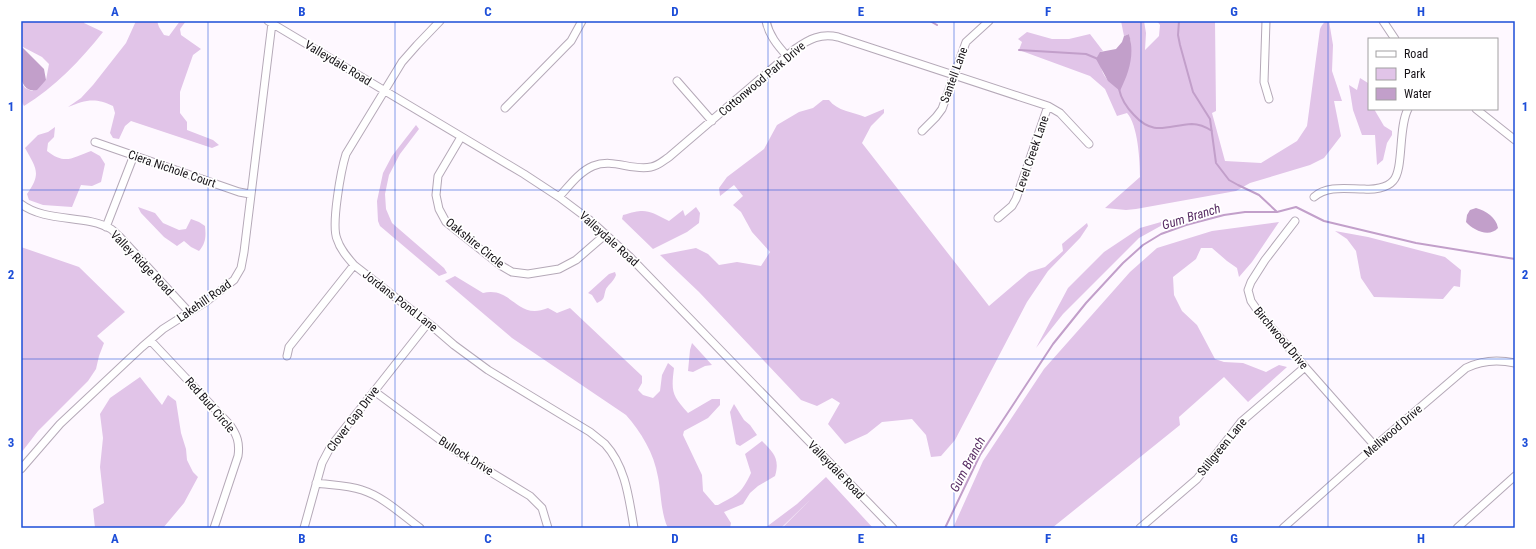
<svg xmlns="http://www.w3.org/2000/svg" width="1536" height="549" font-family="'Roboto Condensed',sans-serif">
<rect width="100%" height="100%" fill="#fef8ff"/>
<!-- green -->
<path fill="#e1c4e8" d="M21,21H84V23L103,32C81,60 54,88 24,106L21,100V82L25,88L32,91L46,80L49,64L42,57L21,46Z
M136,21H157L159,27L164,35L169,36L180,21H186L180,29L181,35L201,49L193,55L180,92V113L187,122V130L213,140L219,145L212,148L131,121L125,126L119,139L113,138L110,133L115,113L113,106C95,97 85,100 68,107L81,98L93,85L126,43Z
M1121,21H1144L1146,33L1145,50L1159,36L1160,25L1157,21H1215L1216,111L1212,113L1225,161L1261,163L1297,141L1307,126L1320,29C1322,25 1324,21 1329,21L1333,45L1332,71L1342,101H1334L1341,136L1324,158L1310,165L1250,183L1236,191L1136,209L1126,210L1105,208L1140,177C1140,161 1138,125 1127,113L1117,116L1105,89L1090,76L1019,50L1022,42L1018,39L1027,32L1052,39H1069L1090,34L1103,51L1100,52C1100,62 1100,71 1107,79L1131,43L1129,34L1124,36Z
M1360,78L1368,83L1369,109H1374L1384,126L1392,131V135L1387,143L1383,160L1377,165L1375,135H1362L1353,110L1349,85L1357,90Z
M823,100H829C837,111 853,112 865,117L884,109V113L871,126L862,143L989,306L1029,272L1045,267L1063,251L1062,244L1087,223L1088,226L1080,238L1048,271L1027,302L955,440L941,456L931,457L926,435L912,419L882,422L867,434L845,444L828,424L840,403L832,398L817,406L801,400L699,292L660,255L696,248L708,254L719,265L737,262L761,266L770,252L752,232L741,212L733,205L743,196L734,185L720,196L719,188L727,177L764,149L777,125L799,112L813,108Z
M416,125L419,129L400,154L389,175L385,194L386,209L392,223L444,268L447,273L439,276L380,226L378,221L377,201L383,173L392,156Z
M55,127L54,137L48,143L47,151C65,165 72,158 91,151L100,156L105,164L101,182L92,186L81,185L72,207L43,205L29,200L27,194C42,173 36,168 25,148L38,135L48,132Z
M138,207L155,213L163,223L179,230L186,229L191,219L199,222L205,226C206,236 206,243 199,251L191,247L184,241L177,246L164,237L141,213Z
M696,207L700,213L699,223L687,232L653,249L622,219L623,215C646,208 648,210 669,221L683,210L685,216Z
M1175,218L1139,238L1063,314L1036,348L1068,288L1104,252L1140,228Z
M1279,222L1252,262L1239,277L1237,268L1227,261L1212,248H1201L1196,259L1173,277L1174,295L1182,311L1197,325L1215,359L1224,362L1243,363L1266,372L1279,365L1287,367L1248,402L1224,377L1179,417L1180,425L1052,528H953L983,461L1044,369L1130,272L1157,248L1212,231Z
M1335,231L1368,237L1445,257L1461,270L1460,287L1454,286L1443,299L1374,297L1361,278L1356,251L1347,239Z
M21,247L79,267L125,312L97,336L104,343L99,356L96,369L88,381L38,431L21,453Z
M615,272L616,275C614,281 609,284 606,289C603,297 606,299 597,303L592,295L588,293L609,274Z
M455,276L483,293C513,286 516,321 548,308L557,313L570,308L642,376V383L638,390L643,395L653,398L660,391L662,375L668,363L674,368C671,392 672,395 688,413L712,399H720V405L708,418L684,431L683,435L702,475L703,491L715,505H718C738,494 741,494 751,473L745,454L762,441C774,453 780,459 775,476L758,486L750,493L743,504L724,512L731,523L730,528H668C661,515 661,491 658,477C654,453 641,432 626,415L512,338L445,281Z
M692,343L712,365L705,366L693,372L688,371L690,350Z
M140,377L162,405L168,395L176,401L181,433L186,449L187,460L193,472L198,477L184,503L163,528H95L93,509L104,503L100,467L103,438L100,414L110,398Z
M734,404L744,420L750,425L757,435L740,446L736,444L730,412Z
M826,477L873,528H782L810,500L781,528H765L797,504Z"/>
<!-- water -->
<path fill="#c29fca" d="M1129,34C1135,55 1129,72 1120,91L1108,81L1096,59L1100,52L1116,49L1122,42L1124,36Z
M21,46L44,69L46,80L37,90C15,94 21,60 21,46Z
M1476,208C1486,211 1496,217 1498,228C1489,238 1473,230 1466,222L1467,215L1470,210Z"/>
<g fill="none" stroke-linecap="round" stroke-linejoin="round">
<!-- stream -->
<path stroke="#c29fca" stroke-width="2" d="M930,21L937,25
M1179,21L1178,35L1180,45L1193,92L1210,119L1216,163L1229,180L1238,185L1259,195L1276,211
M1019,50L1086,54L1098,59
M1119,89C1121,98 1127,108 1134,115C1154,137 1168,125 1192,124C1199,124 1206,127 1212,131
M945,528L980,455L1053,344L1086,303L1123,263L1143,245L1161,234L1186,225L1224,215L1245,212H1277L1296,207L1324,221L1416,243L1515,259"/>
<defs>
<path id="minor" d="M268,21L524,174L559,197L591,221L629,256L893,528
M440,21L417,45L402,62L346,154C341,170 331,225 337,239C340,249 347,257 354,265L432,326L454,345L488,370L590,432C595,436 600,440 605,444C626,467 629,499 634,528
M766,21C769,35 777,45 787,56
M1266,21L1264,82L1269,99
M1383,21L1395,39
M677,81L712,121
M505,108L565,47L571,41L582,21
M1476,109L1515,140
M922,131L936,117L942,109L966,42L989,21
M461,137L438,176L436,195L439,209L446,222L500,265L512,272L528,274L559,269L576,260L606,234
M95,142L239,192L250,194
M559,197C569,186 579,172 593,166C613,158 631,171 651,167C658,166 663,161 669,157L795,49C809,39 821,33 838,37L1048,106L1060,113L1089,144
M1314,197C1327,185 1348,189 1364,189C1373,190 1387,188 1393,181C1404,170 1398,127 1408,109
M21,204C46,223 86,214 111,229C114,231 117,235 120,237L189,312
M998,218L1012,206L1016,199L1048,106
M1295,221L1265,260L1251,282L1248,290L1251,301L1260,314L1305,367L1375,446
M106,227L134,155
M150,340L230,425C237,435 240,443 238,456L214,528
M287,356L289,347L354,265
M374,391L451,448L530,496L542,508L548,528
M21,469L60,424L142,347L163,329L207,301L234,280L241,268L244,252L272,23
M316,483C331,485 348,485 362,490C384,497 402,515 420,528
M304,528L322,463L331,446L428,323
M1140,528L1197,479L1241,422L1305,367
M1283,528L1375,446L1466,368C1482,360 1497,359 1515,363
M1457,528L1515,476"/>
</defs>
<!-- minor casing -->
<use href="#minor" stroke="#b5a9b8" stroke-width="9"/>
<!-- minor -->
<use href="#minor" stroke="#fff" stroke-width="7"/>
</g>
<!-- grid -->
<path fill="none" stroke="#1d4ed8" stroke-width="1" stroke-opacity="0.55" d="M208,21V528M395,21V528M582,21V528M768,21V528M954,21V528M1141,21V528M1328,21V528M21,190H1515M21,359H1515"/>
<g text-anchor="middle" stroke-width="3.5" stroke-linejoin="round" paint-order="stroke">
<!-- street labels -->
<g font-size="12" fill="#161217" stroke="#fff">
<text transform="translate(338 63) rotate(31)" y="4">Valleydale Road</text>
<text transform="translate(954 75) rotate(-70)" y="4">Santell Lane</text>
<text transform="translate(762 79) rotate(-40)" y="4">Cottonwood Park Drive</text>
<text transform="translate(1032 154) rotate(-71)" y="4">Level Creek Lane</text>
<text transform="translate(172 169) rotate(19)" y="4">Ciera Nichole Court</text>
<text transform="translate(609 239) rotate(42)" y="4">Valleydale Road</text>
<text transform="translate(475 243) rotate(39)" y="4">Oakshire Circle</text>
<text transform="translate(142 263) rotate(46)" y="4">Valley Ridge Road</text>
<text transform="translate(204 301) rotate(-35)" y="4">Lakehill Road</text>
<text transform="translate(400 301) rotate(38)" y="4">Jordans Pond Lane</text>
<text transform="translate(1281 338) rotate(50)" y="4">Birchwood Drive</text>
<text transform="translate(210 405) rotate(49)" y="4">Red Bud Circle</text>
<text transform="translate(353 419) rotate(-53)" y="4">Clover Gap Drive</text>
<text transform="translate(1393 431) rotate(-41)" y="4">Mellwood Drive</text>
<text transform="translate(1222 447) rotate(-51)" y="4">Stillgreen Lane</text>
<text transform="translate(466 456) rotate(32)" y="4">Bullock Drive</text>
<text transform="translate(836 470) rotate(46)" y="4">Valleydale Road</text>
</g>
<!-- water labels -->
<g font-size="13" font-style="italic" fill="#592d64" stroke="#fff">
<text transform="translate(1191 216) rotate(-17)" y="5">Gum Branch</text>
<text transform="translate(967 464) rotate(-62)" y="5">Gum Branch</text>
</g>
</g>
<!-- border -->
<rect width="1536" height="549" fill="none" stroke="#ffffff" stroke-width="44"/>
<!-- legend -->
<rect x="1368" y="38" width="130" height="72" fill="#ffffff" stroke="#a2a0a2"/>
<rect x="1376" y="51" width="20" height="6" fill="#ffffff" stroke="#a2a0a2"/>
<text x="1404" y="58" font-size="12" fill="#161217">Road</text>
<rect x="1376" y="68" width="20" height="12" fill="#e1c4e8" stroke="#a2a0a2"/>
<text x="1404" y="78" font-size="12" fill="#161217">Park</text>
<rect x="1376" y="88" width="20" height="12" fill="#c29fca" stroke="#a2a0a2"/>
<text x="1404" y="98" font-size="12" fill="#161217">Water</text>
<rect x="22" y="22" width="1492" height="505" fill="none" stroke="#1d4ed8" stroke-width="1.5"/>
<g font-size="13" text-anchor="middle" font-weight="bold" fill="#1d4ed8">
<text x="115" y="16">A</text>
<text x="302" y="16">B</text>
<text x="488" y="16">C</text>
<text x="675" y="16">D</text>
<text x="861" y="16">E</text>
<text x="1048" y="16">F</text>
<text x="1234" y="16">G</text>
<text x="1421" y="16">H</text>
<text x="11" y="111">1</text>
<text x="1525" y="111">1</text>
<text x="11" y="279">2</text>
<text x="1525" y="279">2</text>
<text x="11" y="447">3</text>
<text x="1525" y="447">3</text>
<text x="115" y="543">A</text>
<text x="302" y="543">B</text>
<text x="488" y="543">C</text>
<text x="675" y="543">D</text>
<text x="861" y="543">E</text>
<text x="1048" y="543">F</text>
<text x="1234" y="543">G</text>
<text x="1421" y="543">H</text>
</g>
</svg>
